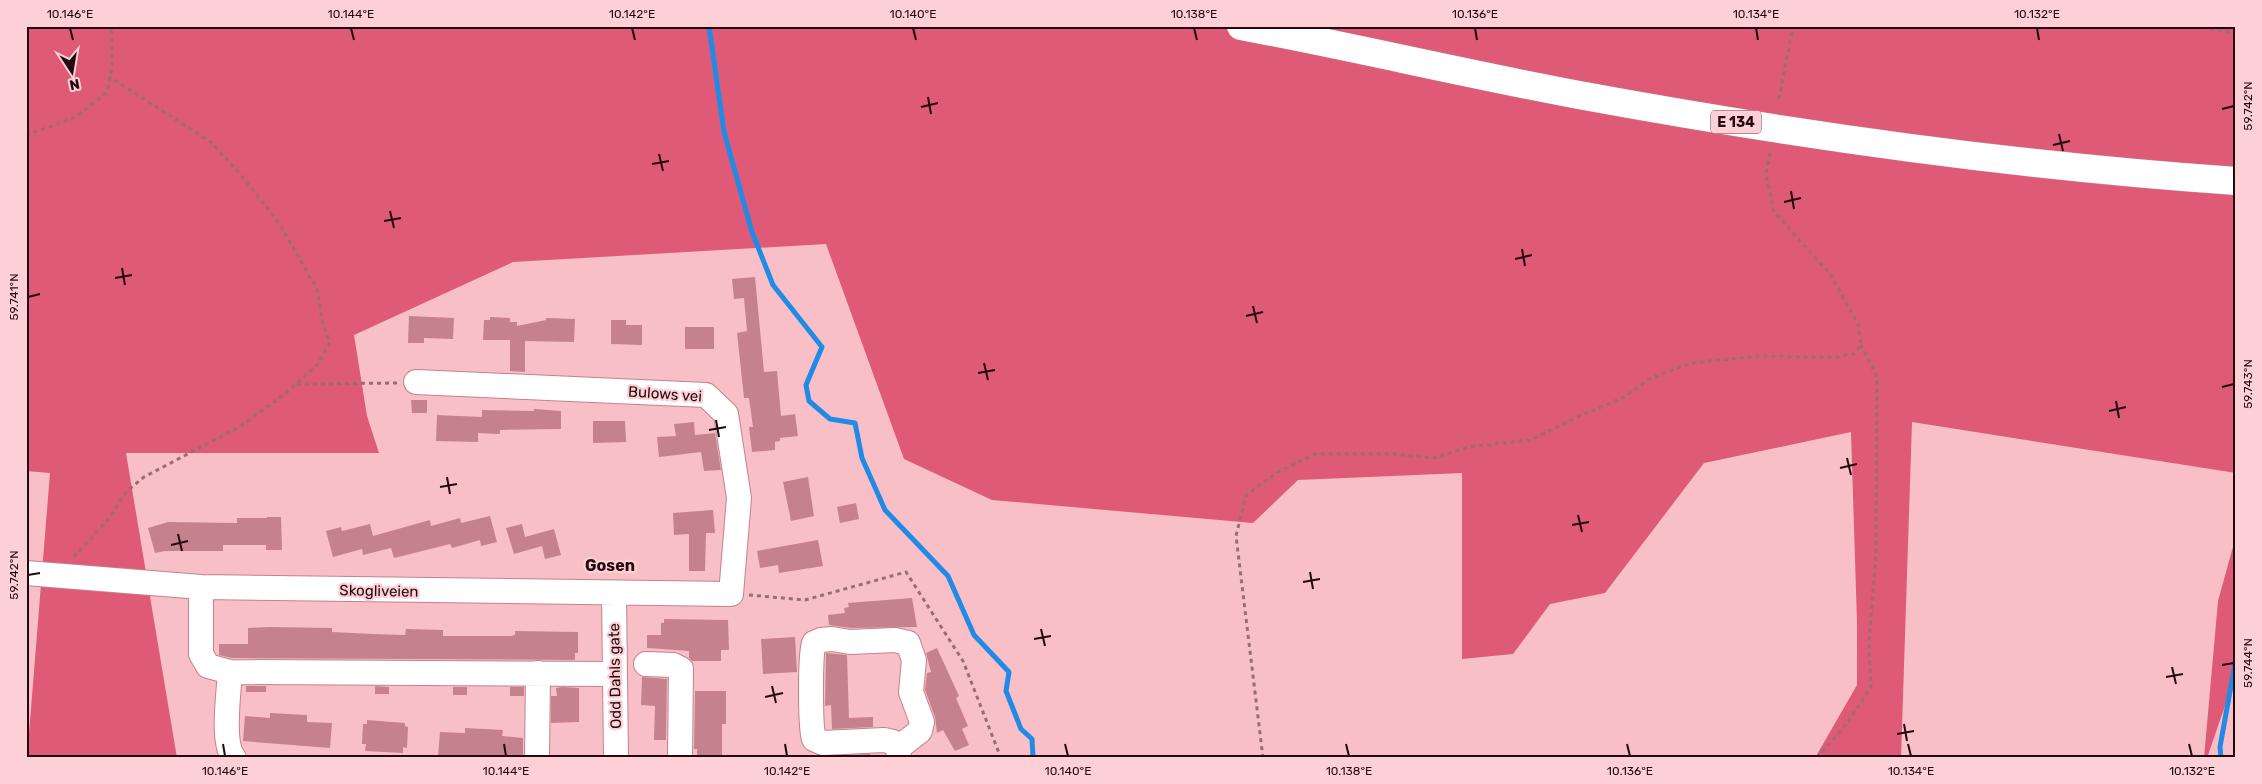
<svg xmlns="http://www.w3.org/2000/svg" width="2262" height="784" font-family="Rubik,sans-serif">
<rect width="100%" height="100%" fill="#f9bfc6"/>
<!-- forest -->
<path fill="#de5a76" d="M26,26H2236V473L1912,422L1901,758H1815L1857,685V622L1851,432L1704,463L1605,593L1550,604L1513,654L1462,659V473L1298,480L1253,523L992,500L904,459L826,244L513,262L354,335L367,416L379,453H126L177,758H27L50,473L26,471Z
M2236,536V674L2207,758H2204L2218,601Z"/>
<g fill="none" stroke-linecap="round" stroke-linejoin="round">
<!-- stream -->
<path stroke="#208be6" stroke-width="5" d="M709,26L724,132L752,232L773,285L822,347L806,385L809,401L830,419L855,423L862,458L885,510L948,576L974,635L1009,672L1006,691L1021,729L1032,739L1033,758
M2221,758L2220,747L2236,658"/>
</g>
<!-- building -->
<path fill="#c6828c" d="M755,277L764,372L777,371L781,416L795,414L798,436L780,438V441L775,442V450L752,452L749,427H753L749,398H744L737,333L747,331L744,298L734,299L732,279Z
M409,316L454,318L453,339L424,338V343H408Z
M490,317L510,318V322H517V326L546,320V318L575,319L574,342L525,341V372L510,371V340H483L484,320H490Z
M611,320H626V325H642V345L611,344Z
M685,327H714V349H685Z
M411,400H427V413H412Z
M534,409L561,411V429L500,430V434L478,433V442L436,441L437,415L482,417V410L534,411Z
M593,421H625L626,442L593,443Z
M694,422L695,435L715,433L721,470L704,471L701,452L659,457L657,437L676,436L674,424Z
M808,477L814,516L791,521L783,482Z
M856,503L859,519L840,523L837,507Z
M713,510L715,533H706L705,571H689V534L674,535L673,513Z
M490,516L497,542L481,546L480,540L452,548L450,544L394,558L391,548L363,555L362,549L333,557L326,531L341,527L342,531L370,524L373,536L430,520L431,526L460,518L461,523Z
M267,517H281L282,550H266V545H223V551H165L155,553L148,528L168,522L237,523V518H267Z
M522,524L525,537L554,529L561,555L545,559L542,546L514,554L506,528Z
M818,540L823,566L779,573L778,565L760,568L757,551Z
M912,598L917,627L851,628L829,625L828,615L845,613L844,608L849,607L848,603Z
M664,619L728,620L729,650H721V661H692L689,658V651L647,648V635H661V623H664Z
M269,627L332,628V632L373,634L405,635L406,629L443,630V636H511L515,635V631L578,632V653H575V660L232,658L219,655V644H248V628Z
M795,637L797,672L763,674L761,639Z
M937,648L959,696L956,698L968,726L962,729L969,745L955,751L943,730L937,733L935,717L925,690L927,673L931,672L926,653Z
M826,653L847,655L849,718L873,717V727L832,729L831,705L825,706Z
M642,677L667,679L666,740H654L655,706L641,705Z
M246,686H266V692H246Z
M375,686L389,687V694H375Z
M453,687H467V695H453Z
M510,687H524V696H510Z
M562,687L579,688V722L551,723V696H557L556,688Z
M695,691H726V724H722V755H697V749H694Z
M270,713L307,715V722L332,723L330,748L243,741L245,716L270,718Z
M367,720L405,723V726L408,727L407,748L403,747V753L365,751L366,744H362L363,724H367Z
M465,728L503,730L502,736L523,738V758L438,756L440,732L465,733Z
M870,754V758H833V756Z"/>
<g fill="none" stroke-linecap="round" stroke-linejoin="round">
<defs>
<path id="minor" d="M26,573L201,587L731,594L739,498L726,414L706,395L416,382
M201,587V654L208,666L230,672L615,674
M614,593L616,758
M646,664L673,665L681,669L680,758
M230,672C229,692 221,743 234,758
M898,748L920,731L922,722L911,692L914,660L908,643L895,640L850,642L832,639L821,640L814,643C810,654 810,727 814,739L823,743L884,740L893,742L898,748L899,758
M537,758L538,673"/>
<path id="highway" d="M1241,26C1354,47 1466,74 1579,95C1796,135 2016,166 2236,181"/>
</defs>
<!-- minor casing -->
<use href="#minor" stroke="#c5818b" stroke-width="26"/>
<!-- highway casing -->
<use href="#highway" stroke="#c5818b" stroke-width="29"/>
<!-- path -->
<path stroke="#986d73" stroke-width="3" stroke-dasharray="4 4" stroke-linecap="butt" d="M2194,26L2236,33
M1779,99L1793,26
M26,135L72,119L107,93L112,66L111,26
M297,384L398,383
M74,557L107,521L126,492L144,477L241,426L285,394L318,364L330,342L323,325L317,289L279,223L241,175L212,143L110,77
M749,595L805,600L906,572L963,661L1001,758
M1263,758L1236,536L1246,495L1278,472L1315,454H1393L1433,458L1468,447L1531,440L1573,419L1624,397L1651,378L1691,363L1759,356L1836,357L1854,354L1861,345L1858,324L1830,274L1774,212L1766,174L1771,149
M1817,758L1847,723L1871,687L1869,644L1876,553L1877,377L1861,345"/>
<!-- minor -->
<use href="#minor" stroke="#fff" stroke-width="24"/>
<!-- highway -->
<use href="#highway" stroke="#fff" stroke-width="28"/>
</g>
<!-- ticks -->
<path fill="none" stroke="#230a0f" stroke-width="2" d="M70,28L73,40M351,28L354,40M632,28L635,40M913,28L916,40M1194,28L1197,40M1475,28L1477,40M1756,28L1758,40M2037,28L2039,40M928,97L931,114M921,107L938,103M2222,109L2234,106M2059,134L2063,151M2053,145L2070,141M659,154L663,171M652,164L669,161M1791,191L1794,209M1784,202L1801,198M390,211L394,228M384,221L401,218M1522,249L1525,266M1515,259L1532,255M122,268L125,285M115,278L132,275M28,297L40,294M1253,306L1257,323M1246,316L1263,312M984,363L988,380M978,373L995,370M2222,387L2234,384M2116,401L2119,418M2109,411L2126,407M716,420L719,437M709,430L726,427M1847,458L1851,475M1840,468L1857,464M447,477L450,494M440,487L457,484M1578,515L1582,532M1572,525L1589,522M178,534L182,551M171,545L188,541M1310,572L1313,589M28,575L40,573M1303,582L1320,579M1041,629L1045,646M1034,639L1051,636M2222,665L2234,663M2172,667L2176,684M2166,677L2183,674M772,686L776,703M765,697L783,693M1904,724L1907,741M1897,734L1914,731M223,744L225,756M504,744L506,756M785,744L787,756M1065,744L1068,756M1346,744L1349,756M1627,744L1630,756M1908,744L1911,756M2189,744L2192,756"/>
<g text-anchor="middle" stroke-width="4.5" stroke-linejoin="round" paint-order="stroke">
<!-- shield labels -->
<rect fill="#fdd0d6" stroke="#64454b" stroke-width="1" x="1711" y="110.5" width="50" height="23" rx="4"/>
<g font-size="14" font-weight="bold" fill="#230a0f">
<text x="1736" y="127">E 134</text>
</g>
<!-- street labels -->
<g font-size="15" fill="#230a0f" stroke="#fdd0d6">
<text transform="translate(665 394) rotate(4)" y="5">Bulows vei</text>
<text transform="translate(379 591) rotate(1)" y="5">Skogliveien</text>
<text transform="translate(615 676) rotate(-91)" y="5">Odd Dahls gate</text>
</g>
<!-- neighbourhood labels -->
<g font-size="16" font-weight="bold" fill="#230a0f" stroke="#fdd0d6">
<text x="610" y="571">Gosen</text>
</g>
</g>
<!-- border -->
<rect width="2262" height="784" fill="none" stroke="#fdd0d6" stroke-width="55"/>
<!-- north arrow -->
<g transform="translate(72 72) rotate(168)" stroke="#fdd0d6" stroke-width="4" paint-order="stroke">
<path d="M0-4L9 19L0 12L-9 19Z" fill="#230a0f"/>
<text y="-8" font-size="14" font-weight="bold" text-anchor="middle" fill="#230a0f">N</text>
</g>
<rect x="28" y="28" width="2206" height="728" fill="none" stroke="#230a0f" stroke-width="2"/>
<g font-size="12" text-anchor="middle" fill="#230a0f">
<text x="70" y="18">10.146°E</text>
<text x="351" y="18">10.144°E</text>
<text x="632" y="18">10.142°E</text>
<text x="913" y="18">10.140°E</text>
<text x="1194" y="18">10.138°E</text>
<text x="1475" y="18">10.136°E</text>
<text x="1756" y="18">10.134°E</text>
<text x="2037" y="18">10.132°E</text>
<text transform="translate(2248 106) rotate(-90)" y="4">59.742°N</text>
<text transform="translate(14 297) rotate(-90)" y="4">59.741°N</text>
<text transform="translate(2248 384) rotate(-90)" y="4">59.743°N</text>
<text transform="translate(14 575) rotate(-90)" y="4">59.742°N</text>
<text transform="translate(2248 663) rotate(-90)" y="4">59.744°N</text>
<text x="225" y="775">10.146°E</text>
<text x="506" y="775">10.144°E</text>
<text x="787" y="775">10.142°E</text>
<text x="1068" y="775">10.140°E</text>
<text x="1349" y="775">10.138°E</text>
<text x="1630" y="775">10.136°E</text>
<text x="1911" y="775">10.134°E</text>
<text x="2192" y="775">10.132°E</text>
</g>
</svg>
